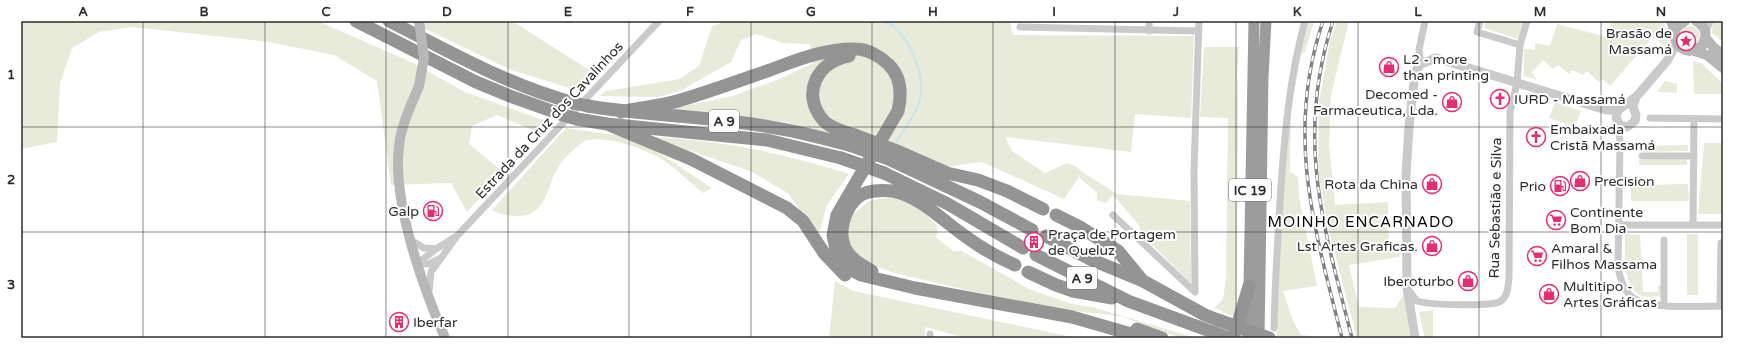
<svg xmlns="http://www.w3.org/2000/svg" width="1744" height="359" font-family="'Varela Round',sans-serif">
<rect width="100%" height="100%" fill="#fff"/>
<!-- green -->
<path fill="#e8eada" d="M21,21H318L413,63L465,92L551,123L535,131L497,115L472,126L469,144L503,172L467,212L451,183L391,185L377,81L334,55L269,42L132,27L99,32L72,48L60,84L57,142L21,149Z
M409,21H512L597,75L583,92L511,70Z
M727,21H1010L1013,35L1194,36L1191,118L1135,114L1131,152L1005,137L1012,151L1045,173L1067,163L1077,167L1082,172L1117,194L1190,201L1191,283L1141,234L1139,225L1113,195L1106,203L1097,200V193L1079,177L1064,199L982,162L945,167L786,122L664,110L733,96L782,78L813,63L810,44L783,43L756,34L741,40L731,62L682,90L659,97L600,96L606,91L679,79L699,66L712,26Z
M1309,21H1314L1305,52L1301,55L1291,110L1290,172L1298,177L1299,197L1317,286L1283,291L1293,321L1301,335L1327,338H1284L1277,336L1276,291L1283,177L1289,109L1297,61Z
M1337,21H1349L1331,95L1329,144L1335,205L1388,202L1389,250L1400,253L1399,257L1349,265L1359,307L1395,308L1404,294L1410,338H1357L1327,223L1318,170L1319,102L1330,41Z
M1486,21H1523L1518,39L1484,28Z
M1612,21H1663L1669,35L1666,48L1656,39L1652,38L1610,86L1603,79L1599,82L1587,71L1583,75L1572,70L1569,74L1558,65L1553,69L1543,60L1532,72L1537,80L1524,76V49L1535,50V43L1550,46L1557,24L1607,37Z
M1713,21H1723V38L1721,40L1712,33Z
M1680 36a10 10 0 1 1 20 0a10 10 0 1 1-20 0Z
M1204,47H1239L1237,78L1238,81L1237,318L1214,308L1223,299L1226,279L1228,118L1200,117Z
M1693,61L1701,63L1723,84V94H1694Z
M1665,81L1677,84V93L1657,92Z
M1555,102L1581,111L1575,127L1549,118Z
M566,128L622,136L650,147L712,188L703,193C689,182 674,166 658,157C641,148 608,136 588,140C580,142 563,159 559,166C546,185 548,216 518,216C508,216 502,215 492,210Z
M650,137C720,140 783,153 849,174L827,205L818,237L788,193L750,171Z
M1704,143H1723V214H1698Z
M1688,145V151L1640,152V146Z
M1687,159V165H1639V160Z
M1688,184L1689,201H1631V185Z
M891,197C914,202 923,211 938,227L936,237L953,251H962L1029,289L1072,304L1092,307L1196,338H1180L1120,316L1066,310L1003,299L895,273L863,262L850,249L847,238L849,217L869,201Z
M1625,234L1640,235L1643,292H1658V286H1662V296C1656,296 1647,298 1642,296C1621,287 1625,253 1625,234Z
M1687,234H1698V295H1687Z
M835,281L853,291L1077,338H965L925,327V338H829Z
M1433,310V338H1425L1419,312Z"/>
<g fill="none" stroke-linecap="round" stroke-linejoin="round">
<!-- stream -->
<path stroke="#c6e7eb" stroke-width="2" d="M881,21C884,23 890,23 892,25C912,42 928,80 918,105C914,117 903,132 896,142"/>
<!-- minor -->
<path stroke="#cacaca" stroke-width="7" d="M1480,21L1477,32L1520,45L1527,21
M1020,27L1198,31
M1149,31V21
M1421,64L1419,50L1425,21
M1650,118L1723,119
M1618,123L1620,142L1618,267C1620,278 1623,290 1632,297C1647,310 1702,306 1723,306
M1642,156H1694
M1113,215L1195,292
M1693,224L1694,119
M1618,225H1723
M411,240L424,248L436,249
M1664,240V305
M418,263L436,249L455,237
M418,263L429,264L439,259
M1409,291L1417,301C1430,305 1492,307 1501,301C1508,296 1508,286 1509,278L1510,112L1517,83L1520,45
M429,292L431,272L457,236L659,21
M1195,292L1194,170L1199,21
M1720,306L1721,243
M1274,328C1275,281 1278,233 1281,186C1285,130 1290,75 1305,21
M930,334V338"/>
<!-- tertiary -->
<path stroke="#cacaca" stroke-width="9" d="M1705,31L1709,21
M1636,97L1633,107L1636,115L1635,121L1627,127L1620,125L1616,118L1618,110L1636,97L1667,61L1673,50L1675,41
M1415,338L1407,287L1406,174L1409,127L1415,72L1421,64L1436,58L1606,110H1618"/>
<!-- secondary -->
<path stroke="#b7b7b7" stroke-width="10" d="M1671,21C1677,33 1672,49 1690,51L1702,46C1708,36 1706,26 1696,21
M1675,32L1677,27L1685,21
M1706,38L1713,47L1723,55
M1694,51L1707,55L1723,68
M419,86C411,105 401,126 399,146C392,202 423,287 445,338"/>
<!-- trunk -->
<path stroke="#9c9c9c" stroke-width="11" d="M1248,338L1254,21
M1259,338L1263,77L1266,21"/>
<!-- motorway -->
<path stroke="#949494" stroke-width="13" d="M356,21L476,82L510,96L563,115
M389,21C451,52 505,84 574,103
M849,56C817,61 800,95 824,121C832,129 845,132 855,135
M588,106C648,116 710,116 770,127C797,131 823,138 849,145
M621,112C640,107 663,106 681,100C711,91 741,80 770,70C797,60 827,48 856,49C867,49 880,56 888,64C902,77 902,94 898,111L837,215L833,235L836,250L848,268L861,275L915,288L1072,317L1145,338
M577,119L607,124L767,140L841,158
M607,124L691,159L787,208L803,221L824,253L845,275
M897,151L947,173L978,180L1007,191L1043,209
M891,160L980,202L1032,230
M884,173L948,204L1023,248
M1056,215L1080,227L1118,251L1142,280
M1046,236L1090,259L1143,281L1205,315L1218,320
M1036,255L1128,301L1229,338
M872,271C862,265 852,260 846,250C837,233 844,209 858,197C866,190 883,190 893,191C920,196 943,221 965,236C981,248 997,257 1015,265
M1028,272L1056,285L1073,291L1112,298
M1137,329L1162,338
M1234,336L1249,286"/>
<defs>
<path id="rail" d="M1323,21C1285,134 1314,227 1342,338
M1333,21C1295,138 1323,224 1352,338"/>
</defs>
<!-- rail casing -->
<use href="#rail" stroke="#828282" stroke-width="3.5"/>
<!-- rail -->
<use href="#rail" stroke="#fff" stroke-width="2" stroke-dasharray="6" stroke-linecap="butt"/>
<!-- secondary-bridge -->
<path stroke="#b7b7b7" stroke-width="10" d="M419,86L424,58L419,21"/>
<!-- motorway-bridge -->
<path stroke="#949494" stroke-width="13" d="M574,103L588,106
M563,115L577,119
M855,135L897,151
M849,145L891,160
M841,158L884,173
M1218,320L1269,338"/>
</g>
<!-- grid -->
<path fill="none" stroke="#2d2d2d" stroke-width="1" stroke-opacity="0.55" d="M143,21V338M265,21V338M386,21V338M508,21V338M629,21V338M751,21V338M872,21V338M993,21V338M1115,21V338M1236,21V338M1358,21V338M1479,21V338M1601,21V338M21,127H1723M21,232H1723"/>
<!-- icons -->
<defs>
<symbol id="sight-ring" viewBox="-11 -11 22 22"><circle r="9.5" fill="#fff" stroke="#e42e71" stroke-width="1.5"/><path d="M0-6L1.8-2.2L6-1.7L2.9 1.2L3.7 5.4L0 3.3L-3.7 5.4L-2.9 1.2L-6-1.7L-1.8-2.2Z" fill="#e42e71"/></symbol>
<symbol id="shop-ring" viewBox="-11 -11 22 22"><circle r="9.5" fill="#fff" stroke="#e42e71" stroke-width="1.5"/><path d="M-5-2.5h2.3a2.7 3.5 0 0 1 5.4 0H5L5.5 6h-11ZM-1.5-2.5h3a1.5 2.3 0 0 0-3 0Z" fill="#e42e71"/></symbol>
<symbol id="church-ring" viewBox="-11 -11 22 22"><circle r="9.5" fill="#fff" stroke="#e42e71" stroke-width="1.5"/><path d="M-1.2-6h2.4v3.5h3.3v2.4h-3.3V6h-2.4V-.1h-3.3v-2.4h3.3Z" fill="#e42e71"/></symbol>
<symbol id="fuel-ring" viewBox="-11 -11 22 22"><circle r="9.5" fill="#fff" stroke="#e42e71" stroke-width="1.5"/><path d="M-5.5-6h7V0h2V4h1.3V-2.5L3-4.5l.8-.8L6-3V5H2.5V1h-1V6h-7ZM-4.2-4.7v3.2H.2V-4.7Z" fill="#e42e71"/></symbol>
<symbol id="supermarket-ring" viewBox="-11 -11 22 22"><circle r="9.5" fill="#fff" stroke="#e42e71" stroke-width="1.5"/><path d="M-6-5.5h2.5l.6 2H6L4.5 2H-2.5L-4.4-4H-6ZM-1.5 3.2a1.3 1.3 0 1 0 .1 0ZM3 3.2a1.3 1.3 0 1 0 .1 0Z" fill="#e42e71"/></symbol>
<symbol id="building-ring" viewBox="-11 -11 22 22"><circle r="9.5" fill="#fff" stroke="#e42e71" stroke-width="1.5"/><path d="M-4-6H4V6H1V3H-1V6H-4ZM-2.5-4.3h1.7v1.8h-1.7ZM.8-4.3h1.7v1.8H.8ZM-2.5-1h1.7V.8h-1.7ZM.8-1h1.7V.8H.8Z" fill="#e42e71"/></symbol>
</defs>
<g fill-rule="evenodd">
<use href="#sight-ring" x="1675" y="30" width="22" height="22"/>
<use href="#shop-ring" x="1378" y="56" width="22" height="22"/>
<use href="#church-ring" x="1489" y="88" width="22" height="22"/>
<use href="#shop-ring" x="1441" y="91" width="22" height="22"/>
<use href="#church-ring" x="1525" y="126" width="22" height="22"/>
<use href="#shop-ring" x="1569" y="170" width="22" height="22"/>
<use href="#shop-ring" x="1421" y="173" width="22" height="22"/>
<use href="#fuel-ring" x="1549" y="175" width="22" height="22"/>
<use href="#fuel-ring" x="422" y="200" width="22" height="22"/>
<use href="#supermarket-ring" x="1545" y="209" width="22" height="22"/>
<use href="#building-ring" x="1023" y="231" width="22" height="22"/>
<use href="#shop-ring" x="1421" y="235" width="22" height="22"/>
<use href="#supermarket-ring" x="1526" y="245" width="22" height="22"/>
<use href="#shop-ring" x="1457" y="270" width="22" height="22"/>
<use href="#shop-ring" x="1538" y="283" width="22" height="22"/>
<use href="#building-ring" x="388" y="311" width="22" height="22"/>
</g>
<g text-anchor="middle" stroke-width="4" stroke-linejoin="round" paint-order="stroke">
<!-- shield labels -->
<g fill="#fff" stroke="#6c6c6c" stroke-width="1">
<rect x="709" y="110" width="30" height="22" rx="3"/>
<rect x="1229" y="179" width="42" height="22" rx="3"/>
<rect x="1067" y="267" width="30" height="22" rx="3"/>
</g>
<g font-size="13" font-weight="bold" fill="#2d2d2d">
<text x="724" y="126">A 9</text>
<text x="1250" y="195">IC 19</text>
<text x="1082" y="283">A 9</text>
</g>
<!-- poi labels -->
<g font-size="14" fill="#2d2d2d" stroke="#fff" text-anchor="start">
<text x="1672" y="38" text-anchor="end">Brasão de<tspan x="1672" dy="16">Massamá</tspan></text>
<text x="1403" y="64">L2 - more<tspan x="1403" dy="16">than printing</tspan></text>
<text x="1438" y="99" text-anchor="end">Decomed -<tspan x="1438" dy="16">Farmaceutica, Lda.</tspan></text>
<text x="1514" y="104">IURD - Massamá</text>
<text x="1550" y="134">Embaixada<tspan x="1550" dy="16">Cristã Massamá</tspan></text>
<text x="1594" y="186">Precision</text>
<text x="1418" y="189" text-anchor="end">Rota da China</text>
<text x="1546" y="191" text-anchor="end">Prio</text>
<text x="419" y="216" text-anchor="end">Galp</text>
<text x="1570" y="217">Continente<tspan x="1570" dy="16">Bom Dia</tspan></text>
<text x="1048" y="239">Praça de Portagem<tspan x="1048" dy="16">de Queluz</tspan></text>
<text x="1418" y="251" text-anchor="end">Lst Artes Graficas.</text>
<text x="1551" y="253">Amaral &amp;<tspan x="1551" dy="16">Filhos Massama</tspan></text>
<text x="1454" y="286" text-anchor="end">Iberoturbo</text>
<text x="1563" y="291">Multitipo -<tspan x="1563" dy="16">Artes Gráficas</tspan></text>
<text x="413" y="327">Iberfar</text>
</g>
<!-- street labels -->
<g font-size="14" fill="#2d2d2d" stroke="#fff">
<text transform="translate(549 120) rotate(-47)" y="5">Estrada da Cruz dos Cavalinhos</text>
<text transform="translate(1495 208) rotate(-89)" y="5">Rua Sebastião e Silva</text>
</g>
<!-- neighbourhood labels -->
<g font-size="15" letter-spacing="1" fill="#000" stroke="#fff">
<text x="1361" y="227">MOINHO ENCARNADO</text>
</g>
</g>
<!-- border -->
<rect width="1744" height="359" fill="none" stroke="#ffffff" stroke-width="44"/>
<rect x="22" y="22" width="1700" height="315" fill="none" stroke="#2d2d2d" stroke-width="1.5"/>
<g font-size="13" text-anchor="middle" font-weight="bold" fill="#2d2d2d">
<text x="83" y="16">A</text>
<text x="204" y="16">B</text>
<text x="326" y="16">C</text>
<text x="447" y="16">D</text>
<text x="568" y="16">E</text>
<text x="690" y="16">F</text>
<text x="811" y="16">G</text>
<text x="933" y="16">H</text>
<text x="1054" y="16">I</text>
<text x="1176" y="16">J</text>
<text x="1297" y="16">K</text>
<text x="1418" y="16">L</text>
<text x="1540" y="16">M</text>
<text x="1661" y="16">N</text>
<text x="11" y="79">1</text>
<text x="11" y="184">2</text>
<text x="11" y="289">3</text>
</g>
</svg>
